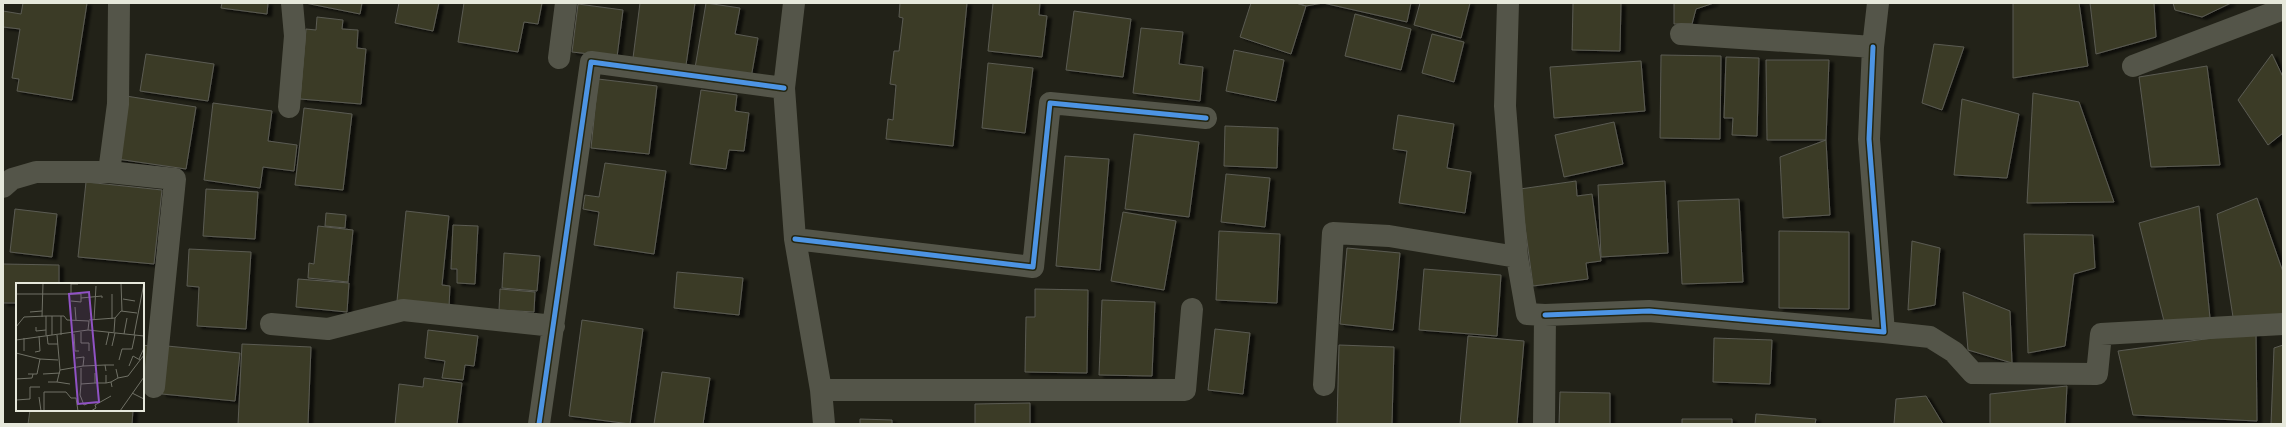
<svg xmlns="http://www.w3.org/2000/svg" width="2286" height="427" font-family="Commissioner,sans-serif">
<defs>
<filter id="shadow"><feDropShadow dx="4.5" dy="2.5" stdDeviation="1" flood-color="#0009"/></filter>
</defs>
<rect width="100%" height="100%" fill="#222218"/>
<!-- building -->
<path fill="#3a3b28" stroke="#5b5b52" filter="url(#shadow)" d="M23,3H87L72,100L17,91L19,79L12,78L20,29L3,27V11L21,14Z
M222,3H268L267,14L221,8Z
M305,3H362L360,14Z
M399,3H439L433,31L395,23Z
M464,3H542L538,24L524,22L518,52L458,42Z
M640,3H695L686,65L633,58Z
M706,3L740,8L735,34L758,38L751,78L695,68Z
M900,3H967L953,146L886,139L888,119L893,120L896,85L890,84L894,51H899L903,18L899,17Z
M993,3H1040L1039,15L1047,16L1042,57L988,51Z
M1251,3H1296L1306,6L1291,54L1240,37Z
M1296,3H1323L1306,6Z
M1323,3H1411L1407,22Z
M1420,3H1470L1461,38L1414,25Z
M1573,3H1621L1620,51L1572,50Z
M1674,3H1714L1696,9L1692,24H1674Z
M2013,3H2079L2088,66L2013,78Z
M2090,3H2154L2156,37L2096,54Z
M2173,3H2231L2202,17L2175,10Z
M578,4L623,10L617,57L572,52Z
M1074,11L1131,19L1123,77L1066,70Z
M1355,14L1411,29L1401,70L1345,56Z
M317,17L343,20L342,29L358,30L357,48L366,49L361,104L300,99L306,29L316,30Z
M1141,28L1183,32L1179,64L1203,67L1200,101L1133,93Z
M1432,34L1464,42L1454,82L1422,73Z
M1934,44L1964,47L1942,110L1922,103Z
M1234,50L1284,60L1276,101L1226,91Z
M146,54L214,64L208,101L140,91Z
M2272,54L2283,77V133L2268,145L2238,100Z
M1661,55L1721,56L1720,139L1660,138Z
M1726,57L1759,58L1757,136L1732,135L1733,118H1724Z
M1766,60H1829L1826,140H1767Z
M1641,61L1645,111L1554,118L1550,67Z
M988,63L1033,68L1025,133L982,128Z
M2207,66L2220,165L2151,167L2139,77Z
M598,79L657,86L649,154L591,148Z
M701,90L737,95L735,111L749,113L744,151L729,150L726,169L690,164Z
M2033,93L2079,102L2114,202L2027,203Z
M126,96L196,107L186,169L117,159Z
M1962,99L2019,114L2007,178L1954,175Z
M213,103L272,111L268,141L297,145L294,171L263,167L260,188L204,180Z
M304,108L352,114L343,190L295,185Z
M1398,115L1454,124L1447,168L1471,172L1465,213L1399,203L1407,151L1393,149Z
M1614,122L1623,164L1564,177L1555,135Z
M1225,126L1278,128L1277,168L1224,166Z
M1134,134L1199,142L1189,217L1125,209Z
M1826,140L1830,215L1783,218L1780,157Z
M1065,156L1109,159L1100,270L1056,266Z
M605,163L666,171L654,254L594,245L599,212L583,209L585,195L599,197Z
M1226,174L1270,178L1265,227L1221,222Z
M1576,181L1577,196L1592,194L1601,261L1586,263L1588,279L1533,286L1520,189Z
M1665,181L1668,253L1601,257L1598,185Z
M86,182L162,190L154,264L78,257Z
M206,189L258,192L255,239L203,236Z
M2257,198L2283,272V315L2233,317L2217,214Z
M1739,199L1743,282L1682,284L1678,201Z
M2199,206L2210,318L2164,321L2139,223Z
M15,209L57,214L52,257L10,252Z
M406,211L449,216L442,285L450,286L449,307L397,301Z
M1123,212L1176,221L1164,290L1111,281Z
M326,213L346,215L345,228L325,226Z
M453,225L478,226L475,284L457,283V269H451Z
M318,226L353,230L348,282L308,278L309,263L314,264Z
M1219,231L1280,234L1277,303L1216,300Z
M1779,231L1849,232V309L1779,308Z
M2024,234L2093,235L2095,268L2074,274L2065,346L2028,353Z
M1912,241L1940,248L1935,305L1908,310Z
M1347,248L1400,253L1393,330L1340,324Z
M189,249L251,252L246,329L197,326L199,287L187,286Z
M504,253L540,256L537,291L502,288Z
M3,264L59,265V284H17V303H3Z
M1424,269L1501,275L1497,336L1419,330Z
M677,272L743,278L739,315L674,308Z
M298,279L349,283L347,312L296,307Z
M500,289L535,292L534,312L499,310Z
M1035,289L1088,290L1087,373L1025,372L1026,317H1035Z
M1963,292L2010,311L2012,363L1968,350Z
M1102,300L1155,302L1152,376L1099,375Z
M582,320L643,329L630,424L569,416Z
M1215,329L1250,333L1243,394L1208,390Z
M428,330L478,336L474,366L465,365L463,380L442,378L445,361L425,358Z
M2256,332L2257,421L2133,415L2118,351Z
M1468,336L1524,341L1517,424H1460Z
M1714,338L1772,340L1770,384L1713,382Z
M242,344L311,347L308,424H238Z
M143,345L149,346L144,386H143Z
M1339,345L1394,347L1392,424H1337Z
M2283,345V424H2271L2274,348Z
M167,346L240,353L235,401L162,394Z
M662,372L710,378L703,424H654Z
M424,378L462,383L457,424H395L399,384L423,387Z
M2067,386L2065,424H1990V394Z
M1560,392L1610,393V424H1559Z
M1926,396L1943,424H1894L1896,399Z
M1030,403V424H975V404Z
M30,410H133L132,424H28Z
M1756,414L1816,419L1815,424H1755Z
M860,419L892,420V424H860Z
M1682,419H1732V424H1682Z"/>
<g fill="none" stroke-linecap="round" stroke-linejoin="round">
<!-- minor -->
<path stroke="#545549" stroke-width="22" d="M794,3L784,88L795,239L821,390L824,424
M1508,3L1505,106L1517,257
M1681,34L1873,47L1878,3
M559,58L566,3
M2133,66L2283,9
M289,107L295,36L292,3
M109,172L118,104L119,3
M3,187L12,179L36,172H109L175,179L154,387
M795,239L1033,267L1050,103L1206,118
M1545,315L1649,311L1884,332L1869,139L1873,47
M271,324L328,329L403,310L554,326
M1884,332L1930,337L1954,352L1973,373L2097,374L2101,334L2283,324
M1324,385L1333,233L1389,236L1517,257L1527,314L1545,315L1544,424
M821,390H1185L1192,309
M539,424L591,62L784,88"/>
<defs>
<path id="cycleway" d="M795,239L1033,267L1050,103L1206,118
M1545,315L1649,311L1884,332L1869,139L1873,47
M539,424L591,62L784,88"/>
</defs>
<!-- cycleway casing -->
<use href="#cycleway" stroke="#252713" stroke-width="8"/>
<!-- cycleway -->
<use href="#cycleway" stroke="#4d94e3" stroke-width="5"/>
</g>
<!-- overview -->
<g transform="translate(16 283)">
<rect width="128" height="128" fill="#222218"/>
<path fill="none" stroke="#707166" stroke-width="1" d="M105,0L106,28M55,10V1H62M0,11H65V19L55,18M65,15L86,13V15M107,16L119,18M59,24L60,37M14,29L26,28M30,33H48L51,37L73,38L72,47M26,34L27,0M96,36V11M73,37L99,35L105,28L121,30M78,37L80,3M0,44L8,34L30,33V52M20,44V48L30,47M65,49V60H73V68M98,49L99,35M58,51L59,68H63M108,51L111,35M31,52L32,61H42M36,52V33M41,52L44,87L67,83L68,74L60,75M45,52V33M118,52L128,0M8,55V68M0,57L72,47L128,53M90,62L93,49M96,63L99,50M19,69L24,68L23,53M0,70L24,76L42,77M123,76L128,65M103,77L106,66H116L119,52M67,83L89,82M113,83L117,73L124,77M65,85V101L79,100M100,86L102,95L112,93L128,72M90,88L89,82H98M79,90V100H90M12,91H21L24,76M27,91L44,90M90,92V100L95,99M0,96L16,95L17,91M32,99H41L44,87M41,99L54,101M65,101L64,112L68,122L73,120M96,104L95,99L102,95M116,110L128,116M23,114L25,128M0,117L14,116V104H24M28,128V109H50L55,115H60L62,128M75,128L80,125L79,122L95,113M104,128L128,94"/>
<path fill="#9052c5" fill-opacity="0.15" stroke="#9052c5" stroke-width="2" d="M73,9L83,119L62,121L53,11Z"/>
<rect width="128" height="128" fill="none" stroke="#e6e8db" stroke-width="2"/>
</g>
<!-- border -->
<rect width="2286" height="427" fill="none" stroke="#e6e8db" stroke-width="8"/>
</svg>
